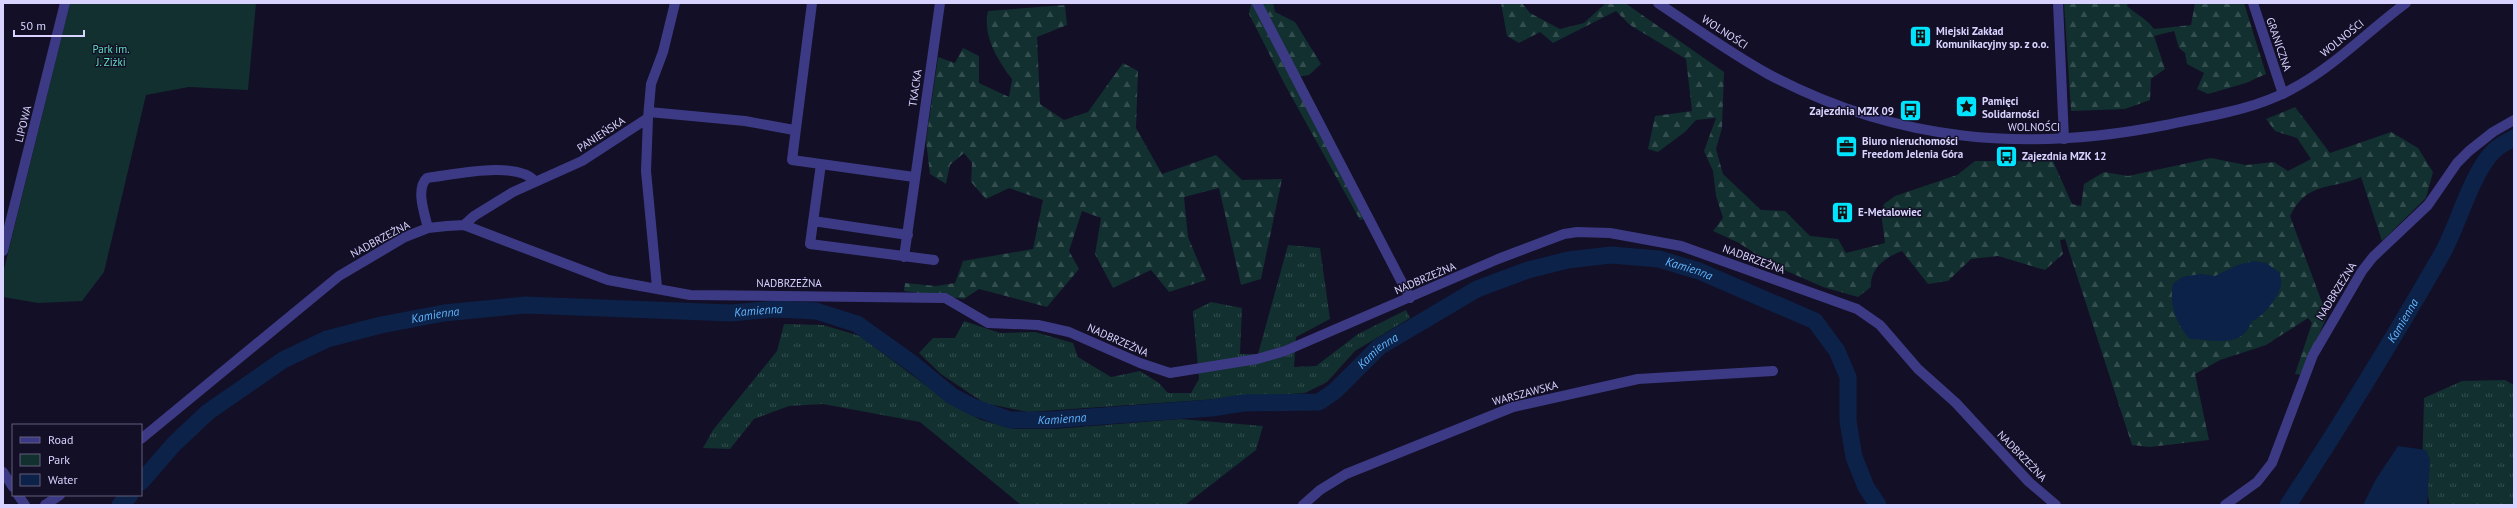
<svg xmlns="http://www.w3.org/2000/svg" width="2517" height="508" font-family="'PT Sans',sans-serif">
<defs>
<pattern id="grass-tufts" width="24" height="20" patternUnits="userSpaceOnUse"><rect width="24" height="20" fill="#12302f"/><path d="M3 7l-1-3M5 7V3M7 7l1-3M15 17l-1-3M17 17v-4M19 17l1-3" fill="none" stroke="#344d4e"/></pattern>
<pattern id="forest-firs" width="22" height="20" patternUnits="userSpaceOnUse"><rect width="22" height="20" fill="#12302f"/><path d="M5 1l3.5 6h-7zM16 11l3.5 6h-7z" fill="#344d4e"/></pattern>
</defs>
<rect width="100%" height="100%" fill="#130f26"/>
<!-- grass -->
<path fill="url(#grass-tufts)" d="M1288,245L1320,248L1330,319L1296,337L1294,367L1316,366L1358,334L1406,310L1410,318L1355,351L1327,382L1305,393L1028,412L984,403L941,374L919,353L933,338H955L964,321L1000,333L1035,332L1073,343L1078,357L1111,377L1140,371L1159,383L1168,393H1191L1199,379L1193,311L1211,302L1242,308L1240,354H1258Z
M784,324L823,325L860,336L952,405L981,420L1014,429H1056L1180,419L1263,426L1256,450L1185,505H1021L920,422L823,404L789,406L754,419L730,449L703,448L713,430L777,351Z
M2505,380L2514,385V505H2430L2422,473L2424,398L2462,381Z"/>
<!-- forest -->
<path fill="url(#forest-firs)" d="M1251,3H1273L1275,12L1295,22L1321,64L1309,75L1291,78L1364,219L1360,220L1284,83L1249,14Z
M1501,3H1522L1530,13L1560,29L1584,23L1606,3H1625L1724,72L1722,128L1716,149L1723,174L1761,210L1785,211L1810,236L1838,239L1846,253L1885,243L1881,213L1884,204L1895,196L1957,175L1975,161H2053L2072,204L2081,206L2084,184L2104,172L2128,176L2211,158L2246,165L2274,162L2288,171L2311,159L2297,138L2275,131L2266,119L2295,107L2330,153L2391,132L2418,148L2433,172L2426,198L2382,241L2361,177C2331,190 2307,181 2290,216L2327,316L2302,375L2295,374L2312,323L2308,318L2266,345L2220,360L2195,374L2209,440L2150,447L2132,445L2065,239L2060,240L2063,254L2045,270L1998,256L1971,259L1948,281L1928,284L1902,251C1886,257 1870,268 1871,287L1858,297L1823,287L1773,265L1739,243L1713,231L1723,218L1716,196L1713,171L1704,151L1716,118L1696,120L1685,132L1658,152L1648,149L1655,116L1692,111L1686,59L1630,25L1616,11L1553,43L1540,32L1519,43L1507,36Z
M2064,3H2128L2127,6C2136,14 2147,19 2154,29L2191,25L2195,3H2244L2266,74L2246,83L2208,94L2197,89L2204,73L2187,64L2185,53L2179,48L2174,31L2154,36L2165,69L2151,79L2150,100L2125,109L2071,111Z
M1065,5L1067,25L1037,37L1040,104L1064,120L1088,112L1123,63L1138,71L1136,128L1162,174L1216,155L1242,180L1282,179L1261,279L1241,285L1219,188L1184,197L1188,237L1206,280L1169,292L1151,270L1113,288L1095,254L1101,218L1082,211L1069,251L1079,269L1047,307L979,289L964,299L904,291L905,283L936,286L955,283L963,261L1033,249L1043,200L1009,188L986,199L971,182L972,163L964,153L950,165L946,184L930,174L926,141L938,57L955,63L963,48L979,56V83L1009,97L1012,79C998,61 982,35 988,11Z"/>
<!-- park -->
<path fill="#12302f" d="M70,3H256L248,90L189,87L146,95L104,272L82,301L38,303L3,297V273Z"/>
<!-- water -->
<path fill="#0c2248" d="M2254,261L2266,263L2280,273C2280,276 2282,282 2281,285C2279,297 2263,317 2252,321C2241,350 2213,339 2190,339C2176,324 2169,304 2173,284L2182,277L2201,274L2215,276L2238,265Z
M2398,446L2426,450L2430,460L2427,505H2363L2376,479Z"/>
<g fill="none" stroke-linecap="round" stroke-linejoin="round">
<!-- river -->
<g stroke="#0c2248" stroke-width="17">
<path id="s1" d="M141,482L174,444L208,412L283,360L327,339L381,325L444,313L525,305L731,313L775,309L816,311L857,324L913,364L952,396L973,407L1010,420H1049L1212,408L1243,403L1319,402L1335,391L1379,347L1477,289L1528,270L1568,260L1611,255L1659,259L1699,271L1815,321L1837,351L1848,377V421L1854,457L1866,487L1878,505"/>
<path d="M120,505L130,495"/>
<path id="s2" d="M2288,505C2342,423 2393,339 2442,254C2458,226 2473,168 2496,149C2501,145 2508,141 2514,138"/>
</g>
<!-- minor -->
<path stroke="#3d3a85" stroke-width="10" d="M812,3L792,160L914,177
M1257,3L1410,298
M2058,3L2064,139
M2253,3L2283,94
M649,112L745,121L794,130
M648,118L646,171L657,287
M821,164L810,244L934,260
M813,221L908,235
M464,225L474,216L513,192L582,161L648,118L651,84L663,52L675,3
M428,228C425,215 415,189 427,178C453,175 515,160 535,181
M904,257L940,3
M141,439L339,276L405,237L428,228L447,226L464,225L608,280L690,295L945,298L988,323L1038,325L1069,332L1140,363L1170,373L1257,359L1285,351L1498,259L1564,234L1577,232L1610,233L1681,246L1857,309L1880,325L1918,369L1956,403L2029,482L2056,505
M45,505L60,495
M1303,505L1320,490L1346,474L1513,407L1638,379L1773,371
M2225,505L2257,482L2272,463L2313,355L2362,271L2373,257L2428,205L2457,163L2469,151L2493,132L2514,120"/>
<!-- tertiary -->
<path stroke="#3d3a85" stroke-width="10" d="M1658,3C1694,27 1730,53 1768,74C1896,142 2026,153 2166,125C2208,116 2254,110 2292,89C2334,67 2368,31 2406,3
M3,251L65,3
M3,472L13,487
M18,495L25,505"/>
</g>
<!-- icons -->
<defs>
<symbol id="building-square" viewBox="-11 -11 22 22"><rect x="-9" y="-9" width="18" height="18" rx="4" fill="#00e5ff" stroke="#130f26"/><path d="M-4-6H4V6H1V3H-1V6H-4ZM-2.5-4.3h1.7v1.8h-1.7ZM.8-4.3h1.7v1.8H.8ZM-2.5-1h1.7V.8h-1.7ZM.8-1h1.7V.8H.8Z" fill="#111"/></symbol>
<symbol id="sight-square" viewBox="-11 -11 22 22"><rect x="-9" y="-9" width="18" height="18" rx="4" fill="#00e5ff" stroke="#130f26"/><path d="M0-6L1.8-2.2L6-1.7L2.9 1.2L3.7 5.4L0 3.3L-3.7 5.4L-2.9 1.2L-6-1.7L-1.8-2.2Z" fill="#111"/></symbol>
<symbol id="bus-square" viewBox="-11 -11 22 22"><rect x="-9" y="-9" width="18" height="18" rx="4" fill="#00e5ff" stroke="#130f26"/><path d="M-5-6H5V4H4V6H2V4H-2V6H-4V4H-5ZM-3.5-4V0h7V-4ZM-3.5 1.2v1.5H-2V1.2ZM2 1.2v1.5H3.5V1.2Z" fill="#111"/></symbol>
<symbol id="office-square" viewBox="-11 -11 22 22"><rect x="-9" y="-9" width="18" height="18" rx="4" fill="#00e5ff" stroke="#130f26"/><path d="M-6-3h4V-5.5h4V-3h4V5H-6ZM-1-4.5V-3h2v-1.5ZM-6 0V1H6V0Z" fill="#111"/></symbol>
</defs>
<g fill-rule="evenodd">
<use href="#building-square" x="1908" y="24" width="25" height="25"/>
<use href="#sight-square" x="1954" y="94" width="25" height="25"/>
<use href="#bus-square" x="1898" y="98" width="25" height="25"/>
<use href="#office-square" x="1834" y="134" width="25" height="25"/>
<use href="#bus-square" x="1994" y="144" width="25" height="25"/>
<use href="#building-square" x="1830" y="200" width="25" height="25"/>
</g>
<g text-anchor="middle" stroke-width="3" stroke-linejoin="round" paint-order="stroke">
<!-- poi labels -->
<g font-size="11" font-weight="bold" fill="#d9d4ff" stroke="#130f26" text-anchor="start">
<text x="1936" y="35">Miejski Zakład<tspan x="1936" dy="13">Komunikacyjny sp. z o.o.</tspan></text>
<text x="1982" y="105">Pamięci<tspan x="1982" dy="13">Solidarności</tspan></text>
<text x="1894" y="115" text-anchor="end">Zajezdnia MZK 09</text>
<text x="1862" y="145">Biuro nieruchomości<tspan x="1862" dy="13">Freedom Jelenia Góra</tspan></text>
<text x="2022" y="160">Zajezdnia MZK 12</text>
<text x="1858" y="216">E-Metalowiec</text>
</g>
<!-- street labels -->
<g font-size="11" fill="#d9d4ff" stroke="#130f26">
<text transform="translate(1725 32) rotate(33)" y="4">WOLNOŚCI</text>
<text transform="translate(2342 38) rotate(-39)" y="4">WOLNOŚCI</text>
<text transform="translate(2279 44) rotate(71)" y="4">GRANICZNA</text>
<text transform="translate(915 88) rotate(-82)" y="4">TKACKA</text>
<text transform="translate(23 124) rotate(-76)" y="4">LIPOWA</text>
<text x="2034" y="131">WOLNOŚCI</text>
<text transform="translate(601 134) rotate(-33)" y="4">PANIEŃSKA</text>
<text transform="translate(380 239) rotate(-28)" y="4">NADBRZEŻNA</text>
<text transform="translate(1754 259) rotate(20)" y="4">NADBRZEŻNA</text>
<text transform="translate(1425 278) rotate(-23)" y="4">NADBRZEŻNA</text>
<text x="789" y="287">NADBRZEŻNA</text>
<text transform="translate(2336 291) rotate(-58)" y="4">NADBRZEŻNA</text>
<text transform="translate(1118 340) rotate(24)" y="4">NADBRZEŻNA</text>
<text transform="translate(1525 393) rotate(-15)" y="4">WARSZAWSKA</text>
<text transform="translate(2022 456) rotate(46)" y="4">NADBRZEŻNA</text>
</g>
<!-- park labels -->
<g font-size="11" fill="#5fe0c0" stroke="#130f26">
<text x="111" y="53">Park im.<tspan x="111" dy="13">J. Ziżki</tspan></text>
</g>
<!-- water labels -->
<g font-size="12" font-style="italic" fill="#62b6ff" stroke="#130f26">
<text dy="4" stroke="none"><textPath href="#s1" startOffset="1679">Kamienna</textPath></text>
<text dy="4" stroke="none"><textPath href="#s1" startOffset="672">Kamienna</textPath></text>
<text dy="4" stroke="none"><textPath href="#s1" startOffset="348">Kamienna</textPath></text>
<text dy="4" stroke="none"><textPath href="#s2" startOffset="217">Kamienna</textPath></text>
<text dy="4" stroke="none"><textPath href="#s1" startOffset="1343">Kamienna</textPath></text>
<text dy="4" stroke="none"><textPath href="#s1" startOffset="1007">Kamienna</textPath></text>
</g>
</g>
<!-- border -->
<rect width="2517" height="508" fill="none" stroke="#d9d4ff" stroke-width="8"/>
<!-- legend -->
<rect x="12" y="424" width="130" height="72" fill="#130f26" stroke="#625e7d"/>
<rect x="20" y="437" width="20" height="6" fill="#3d3a85" stroke="#625e7d"/>
<text x="48" y="444" font-size="12" fill="#d9d4ff">Road</text>
<rect x="20" y="454" width="20" height="12" fill="#12302f" stroke="#625e7d"/>
<text x="48" y="464" font-size="12" fill="#d9d4ff">Park</text>
<rect x="20" y="474" width="20" height="12" fill="#0c2248" stroke="#625e7d"/>
<text x="48" y="484" font-size="12" fill="#d9d4ff">Water</text>
<!-- scale -->
<path d="M14 30v6h70v-6" fill="none" stroke="#d9d4ff" stroke-width="2"/>
<text x="20" y="30" font-size="12" fill="#d9d4ff" stroke="#130f26" stroke-width="3" paint-order="stroke">50 m</text>
</svg>
